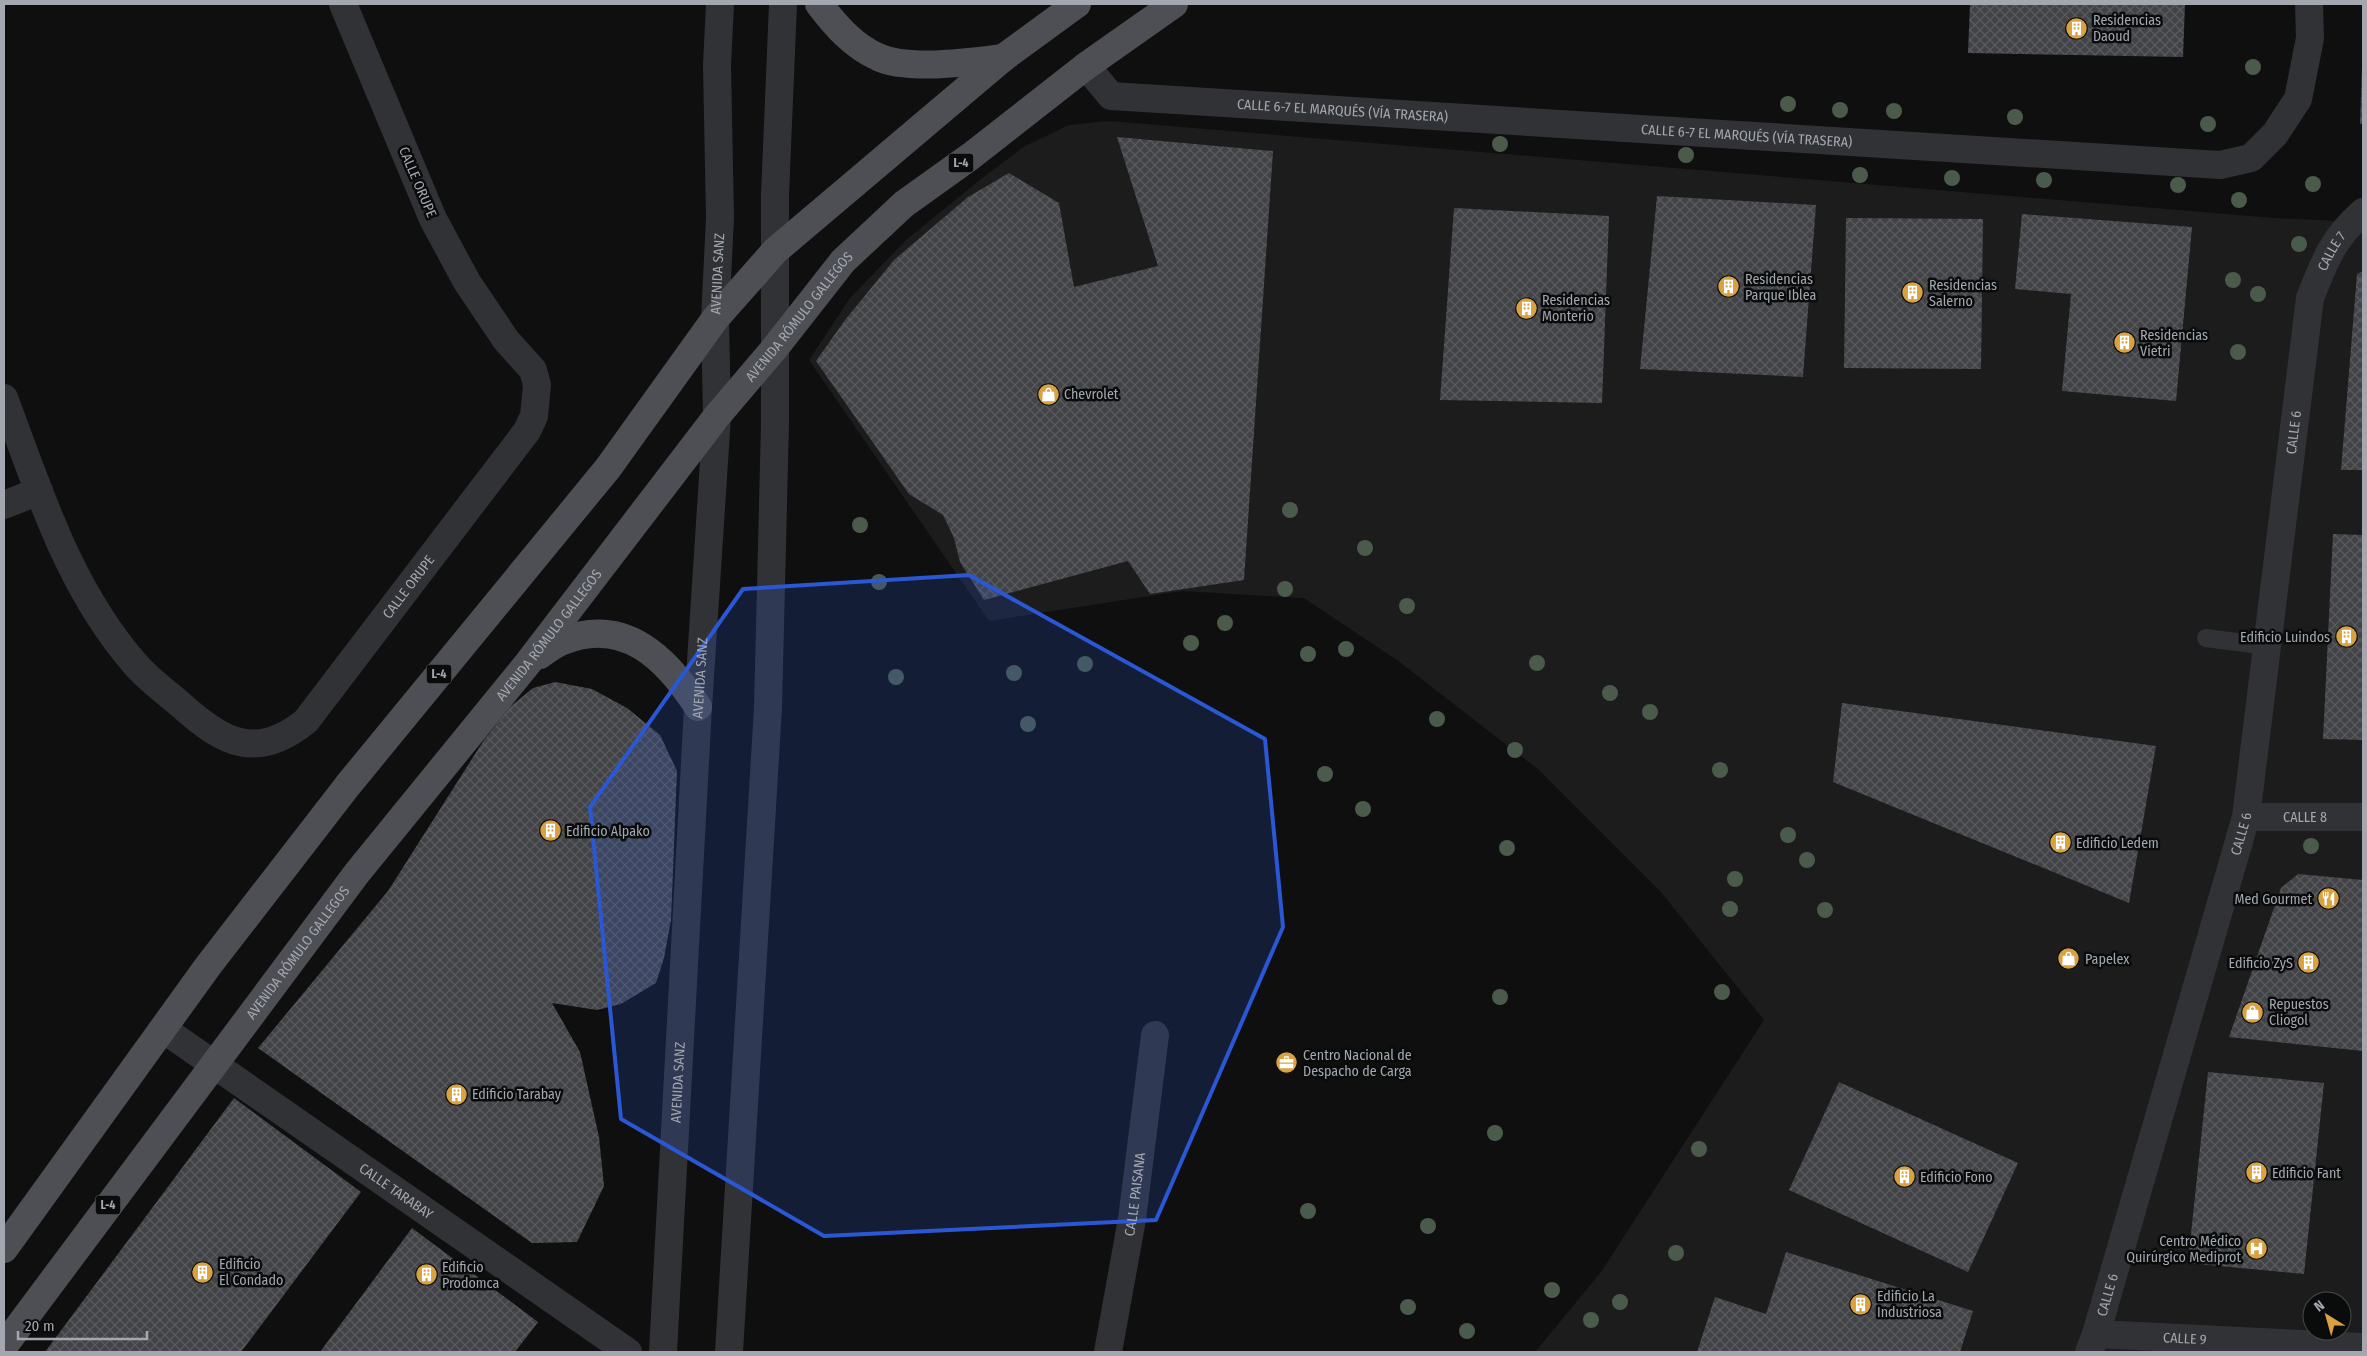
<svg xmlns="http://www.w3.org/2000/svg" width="2367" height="1356" font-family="'Fira Sans Condensed',sans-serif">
<defs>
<pattern id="building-cross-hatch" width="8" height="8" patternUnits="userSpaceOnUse" patternTransform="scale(1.25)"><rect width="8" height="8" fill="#414346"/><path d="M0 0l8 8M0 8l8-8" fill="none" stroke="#595b5e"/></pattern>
</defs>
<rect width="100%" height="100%" fill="#0f0f10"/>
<!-- built -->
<path fill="#1c1c1d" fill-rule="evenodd" d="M1109,121L2274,218L2363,222V1352H1535L1601,1272L1764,1020L1660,891L1539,770L1397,660L1304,598L1182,591L989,621L809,360L850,298L906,240L981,179L1025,146L1069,125ZM2312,1301H2342V1331H2312Z"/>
<!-- building -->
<path fill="url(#building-cross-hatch)" d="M1970,4H2185L2183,57L1968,53Z
M2362,67H2363V124H2360Z
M1117,137L1273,151L1244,580L1150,594L1128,561L984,600L960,562L954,538L943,515L909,494L816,361L845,320L894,260L968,197L1009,173L1059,203L1074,287L1158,266Z
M1657,196L1816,205L1803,377L1640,369Z
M1454,208L1609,216L1602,403L1440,400Z
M2022,214L2192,227L2176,401L2062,391L2071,294L2015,289Z
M1846,218L1983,219L1981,369L1844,368Z
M2363,271V470H2341L2357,274Z
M2333,534L2363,535V740L2323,739Z
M555,682L592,689L627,708L660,735L677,771L671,920L664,958L656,983L621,1004L597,1010L552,1003L580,1052L599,1137L604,1186L577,1242L532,1243L258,1048L388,891L484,740L510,707L533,688Z
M1842,703L2156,746L2129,903L1833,782Z
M2298,874L2363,880V1051L2229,1037L2281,888Z
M2208,1072L2324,1083L2304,1274L2188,1263Z
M1839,1082L2018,1163L1968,1272L1789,1190Z
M234,1098L361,1192L241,1352H45Z
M412,1228L538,1322L515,1352H320Z
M1786,1252L1973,1311L1960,1352H1697L1715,1297L1766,1314Z"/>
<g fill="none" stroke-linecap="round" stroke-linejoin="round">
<!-- service -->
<path stroke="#313235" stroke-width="18" d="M2206,638L2267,646"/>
<!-- minor -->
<g stroke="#313235" stroke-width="28">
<path id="s1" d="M1086,66L1111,96L2220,165L2251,158L2275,134L2298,99L2310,38L2309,4"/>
<path id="s2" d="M4,398C39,491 69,589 136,665C149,680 166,692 181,705C223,743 257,761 306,721L527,431L534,416L537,385L533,370L506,340L467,282L433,219L343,4"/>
<path d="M4,505L39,491"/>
<path id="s3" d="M2246,817H2363"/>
<path id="s4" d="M163,1029L628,1352"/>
<path id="s5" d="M2096,1334L2363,1347"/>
<path id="s6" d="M1108,1352L1132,1219L1155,1035"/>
<path id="s7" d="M2089,1352L2096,1334L2246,817L2310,298C2325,261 2332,239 2363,212"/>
</g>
<!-- tertiary -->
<g stroke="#313235" stroke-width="28">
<path id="s8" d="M663,1352L698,707L717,416L715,319L720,218L717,65L720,4"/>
<path d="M729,1352L768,708L775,423V195L783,4"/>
</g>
<!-- primary -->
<g stroke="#4d4f54" stroke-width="28">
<path d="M819,4C835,25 853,46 878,57C908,71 970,62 1003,58"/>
<path d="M540,655C547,650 555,644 563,641C625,616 667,659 698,707"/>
<path d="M4,1249L208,966L348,785L608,468L715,319L775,251L1003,58L1077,4"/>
<path id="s9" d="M4,1346L357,873L528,663L717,416L774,349L843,261L904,204L971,156L1086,66L1174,4"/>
</g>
</g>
<!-- trees -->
<g fill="#4a5b4b">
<circle cx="2253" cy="67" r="8"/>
<circle cx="1788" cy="104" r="8"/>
<circle cx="1840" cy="110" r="8"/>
<circle cx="1894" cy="111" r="8"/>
<circle cx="2015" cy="117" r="8"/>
<circle cx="2208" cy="124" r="8"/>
<circle cx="1500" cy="144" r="8"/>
<circle cx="1686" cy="155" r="8"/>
<circle cx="1860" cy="175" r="8"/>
<circle cx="1952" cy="178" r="8"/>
<circle cx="2044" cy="180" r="8"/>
<circle cx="2313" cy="184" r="8"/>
<circle cx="2178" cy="185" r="8"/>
<circle cx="2239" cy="200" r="8"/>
<circle cx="2299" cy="244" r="8"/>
<circle cx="2233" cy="280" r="8"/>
<circle cx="2258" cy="294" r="8"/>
<circle cx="2238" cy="352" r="8"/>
<circle cx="1290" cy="510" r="8"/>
<circle cx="860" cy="525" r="8"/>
<circle cx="1365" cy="548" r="8"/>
<circle cx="879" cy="582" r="8"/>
<circle cx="1285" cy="589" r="8"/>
<circle cx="1407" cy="606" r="8"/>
<circle cx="1225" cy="623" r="8"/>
<circle cx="1191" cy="643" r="8"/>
<circle cx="1346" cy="649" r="8"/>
<circle cx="1308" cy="654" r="8"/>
<circle cx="1537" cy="663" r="8"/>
<circle cx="1085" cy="664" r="8"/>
<circle cx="1014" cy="673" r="8"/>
<circle cx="896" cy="677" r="8"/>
<circle cx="1610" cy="693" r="8"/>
<circle cx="1650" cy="712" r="8"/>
<circle cx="1437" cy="719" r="8"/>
<circle cx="1028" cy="724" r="8"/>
<circle cx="1515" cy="750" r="8"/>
<circle cx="1720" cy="770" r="8"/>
<circle cx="1325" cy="774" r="8"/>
<circle cx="1363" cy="809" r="8"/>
<circle cx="1788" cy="835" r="8"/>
<circle cx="2311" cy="846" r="8"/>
<circle cx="1507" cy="848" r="8"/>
<circle cx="1807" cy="860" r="8"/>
<circle cx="1735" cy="879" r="8"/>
<circle cx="1730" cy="909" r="8"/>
<circle cx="1825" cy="910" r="8"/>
<circle cx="1722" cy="992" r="8"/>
<circle cx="1500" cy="997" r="8"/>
<circle cx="1495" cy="1133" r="8"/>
<circle cx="1699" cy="1149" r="8"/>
<circle cx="1308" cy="1211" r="8"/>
<circle cx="1428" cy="1226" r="8"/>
<circle cx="1676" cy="1253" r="8"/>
<circle cx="1552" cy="1290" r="8"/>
<circle cx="1620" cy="1302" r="8"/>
<circle cx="1408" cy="1307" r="8"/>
<circle cx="1591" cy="1320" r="8"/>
<circle cx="1467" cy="1331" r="8"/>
</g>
<!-- marked area -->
<path fill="#2a57d4" fill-opacity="0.2" stroke="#2a57d4" stroke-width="4" stroke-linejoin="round" d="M969,575L1265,739L1283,927L1156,1220L824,1236L621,1119L590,807L743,589Z"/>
<!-- icons -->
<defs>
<symbol id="building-disc" viewBox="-11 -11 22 22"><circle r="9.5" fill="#d9a13f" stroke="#0a0b0b"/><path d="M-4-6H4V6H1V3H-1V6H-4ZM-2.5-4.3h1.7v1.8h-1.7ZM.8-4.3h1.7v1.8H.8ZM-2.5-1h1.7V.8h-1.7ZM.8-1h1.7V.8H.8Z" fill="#fff"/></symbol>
<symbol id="shop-disc" viewBox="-11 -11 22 22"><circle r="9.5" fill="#d9a13f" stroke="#0a0b0b"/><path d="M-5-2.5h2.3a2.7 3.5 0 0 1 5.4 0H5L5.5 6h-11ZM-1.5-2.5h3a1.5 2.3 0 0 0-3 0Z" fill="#fff"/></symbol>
<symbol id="restaurant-disc" viewBox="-11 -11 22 22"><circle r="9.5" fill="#d9a13f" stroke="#0a0b0b"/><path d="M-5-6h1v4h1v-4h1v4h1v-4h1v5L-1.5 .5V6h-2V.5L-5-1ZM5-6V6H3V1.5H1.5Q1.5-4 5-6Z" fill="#fff"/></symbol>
<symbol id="office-disc" viewBox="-11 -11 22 22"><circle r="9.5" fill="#d9a13f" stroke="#0a0b0b"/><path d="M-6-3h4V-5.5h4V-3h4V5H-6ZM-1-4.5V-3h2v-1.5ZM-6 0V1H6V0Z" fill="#fff"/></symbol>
<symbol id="hospital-disc" viewBox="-11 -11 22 22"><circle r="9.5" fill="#d9a13f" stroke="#0a0b0b"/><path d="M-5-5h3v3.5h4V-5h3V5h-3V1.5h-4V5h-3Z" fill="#fff"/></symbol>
</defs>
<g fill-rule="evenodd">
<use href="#building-disc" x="2064" y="16" width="25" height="25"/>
<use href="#building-disc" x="1716" y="274" width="25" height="25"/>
<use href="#building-disc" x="1900" y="280" width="25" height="25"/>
<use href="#building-disc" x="1514" y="296" width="25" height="25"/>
<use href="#building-disc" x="2112" y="330" width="25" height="25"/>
<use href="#shop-disc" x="1036" y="382" width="25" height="25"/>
<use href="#building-disc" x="2334" y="624" width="25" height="25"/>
<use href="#building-disc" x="538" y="818" width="25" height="25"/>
<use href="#building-disc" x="2048" y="830" width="25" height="25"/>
<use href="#restaurant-disc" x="2316" y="886" width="25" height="25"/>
<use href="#shop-disc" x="2056" y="946" width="25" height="25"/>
<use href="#building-disc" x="2296" y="950" width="25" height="25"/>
<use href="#shop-disc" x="2240" y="1000" width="25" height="25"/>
<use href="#office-disc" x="1274" y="1050" width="25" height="25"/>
<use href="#building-disc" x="444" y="1082" width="25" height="25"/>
<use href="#building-disc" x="2244" y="1160" width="25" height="25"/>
<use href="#building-disc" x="1892" y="1164" width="25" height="25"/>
<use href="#hospital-disc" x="2244" y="1236" width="25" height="25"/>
<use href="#building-disc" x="190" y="1260" width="25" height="25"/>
<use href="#building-disc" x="414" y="1262" width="25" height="25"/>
<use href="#building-disc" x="1848" y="1292" width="25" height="25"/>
</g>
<g text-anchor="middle" stroke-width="5" stroke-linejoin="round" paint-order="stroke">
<!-- shield labels -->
<g fill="#0a0b0b" stroke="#74787e" stroke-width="1">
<rect x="948.5" y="153.5" width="25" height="19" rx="4"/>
<rect x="426.5" y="664.5" width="25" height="19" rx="4"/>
<rect x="95.5" y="1195.5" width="25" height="19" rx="4"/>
</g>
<g font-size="12" font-weight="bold" fill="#a2a7b0">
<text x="961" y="167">L-4</text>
<text x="439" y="678">L-4</text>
<text x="108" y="1209">L-4</text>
</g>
<!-- poi labels -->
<g font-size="14" fill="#a2a7b0" stroke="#0a0b0b" text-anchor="start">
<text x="2093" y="25">Residencias<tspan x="2093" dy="16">Daoud</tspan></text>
<text x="1745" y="284">Residencias<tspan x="1745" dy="16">Parque Iblea</tspan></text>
<text x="1929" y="290">Residencias<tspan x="1929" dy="16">Salerno</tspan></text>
<text x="1542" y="305">Residencias<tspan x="1542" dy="16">Monterio</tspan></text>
<text x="2140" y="340">Residencias<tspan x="2140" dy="16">Vietri</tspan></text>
<text x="1064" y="399">Chevrolet</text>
<text x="2330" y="642" text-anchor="end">Edificio Luindos</text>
<text x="566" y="836">Edificio Alpako</text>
<text x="2076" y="848">Edificio Ledem</text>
<text x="2312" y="904" text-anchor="end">Med Gourmet</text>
<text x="2085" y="964">Papelex</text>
<text x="2293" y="968" text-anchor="end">Edificio ZyS</text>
<text x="2269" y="1009">Repuestos<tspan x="2269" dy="16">Cliogol</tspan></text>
<text x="1303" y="1060">Centro Nacional de<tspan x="1303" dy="16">Despacho de Carga</tspan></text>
<text x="472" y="1099">Edificio Tarabay</text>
<text x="2272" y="1178">Edificio Fant</text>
<text x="1920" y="1182">Edificio Fono</text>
<text x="2241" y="1246" text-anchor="end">Centro Médico<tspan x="2241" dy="16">Quirúrgico Mediprot</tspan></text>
<text x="219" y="1269">Edificio<tspan x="219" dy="16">El Condado</tspan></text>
<text x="442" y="1272">Edificio<tspan x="442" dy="16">Prodomca</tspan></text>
<text x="1877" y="1301">Edificio La<tspan x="1877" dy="16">Industriosa</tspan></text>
</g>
<!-- street labels -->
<g font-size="14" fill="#a2a7b0" stroke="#0a0b0b">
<text dy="5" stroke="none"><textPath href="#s1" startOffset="271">CALLE 6-7 EL MARQUÉS (VÍA TRASERA)</textPath></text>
<text dy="5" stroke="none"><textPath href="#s1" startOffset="676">CALLE 6-7 EL MARQUÉS (VÍA TRASERA)</textPath></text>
<text transform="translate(418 182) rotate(67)" y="5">CALLE ORUPE</text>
<text dy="5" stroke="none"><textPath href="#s7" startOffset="1132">CALLE 7</textPath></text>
<text dy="5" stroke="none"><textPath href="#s8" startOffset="1080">AVENIDA SANZ</textPath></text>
<text dy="5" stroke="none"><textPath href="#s9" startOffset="1301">AVENIDA RÓMULO GALLEGOS</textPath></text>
<text dy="5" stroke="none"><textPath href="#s7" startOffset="945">CALLE 6</textPath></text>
<text dy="5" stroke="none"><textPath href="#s2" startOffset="671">CALLE ORUPE</textPath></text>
<text dy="5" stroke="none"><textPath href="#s9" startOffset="896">AVENIDA RÓMULO GALLEGOS</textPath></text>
<text dy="5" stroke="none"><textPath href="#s8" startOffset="675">AVENIDA SANZ</textPath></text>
<text dy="5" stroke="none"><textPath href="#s3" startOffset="59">CALLE 8</textPath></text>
<text dy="5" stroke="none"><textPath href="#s7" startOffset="540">CALLE 6</textPath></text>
<text dy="5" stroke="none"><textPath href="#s9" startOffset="491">AVENIDA RÓMULO GALLEGOS</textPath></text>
<text dy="5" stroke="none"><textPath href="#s8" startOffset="270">AVENIDA SANZ</textPath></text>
<text dy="5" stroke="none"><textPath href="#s4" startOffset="284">CALLE TARABAY</textPath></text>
<text dy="5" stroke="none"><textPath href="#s6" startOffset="160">CALLE PAISANA</textPath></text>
<text dy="5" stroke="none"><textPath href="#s7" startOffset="60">CALLE 6</textPath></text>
<text dy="5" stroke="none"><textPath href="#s5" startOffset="89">CALLE 9</textPath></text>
</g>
</g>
<!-- border -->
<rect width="2367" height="1356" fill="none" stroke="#a2a7b0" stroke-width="10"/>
<!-- north arrow -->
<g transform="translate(2327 1316) rotate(323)"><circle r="24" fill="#0a0b0b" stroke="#47494d"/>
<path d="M0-4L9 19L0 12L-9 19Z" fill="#d9a13f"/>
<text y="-8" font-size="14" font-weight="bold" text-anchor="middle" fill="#a2a7b0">N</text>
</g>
<!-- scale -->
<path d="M18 1331v8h129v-8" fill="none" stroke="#a2a7b0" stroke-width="2.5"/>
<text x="25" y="1331" font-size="15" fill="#a2a7b0" stroke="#0a0b0b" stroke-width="4" paint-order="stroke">20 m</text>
</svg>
